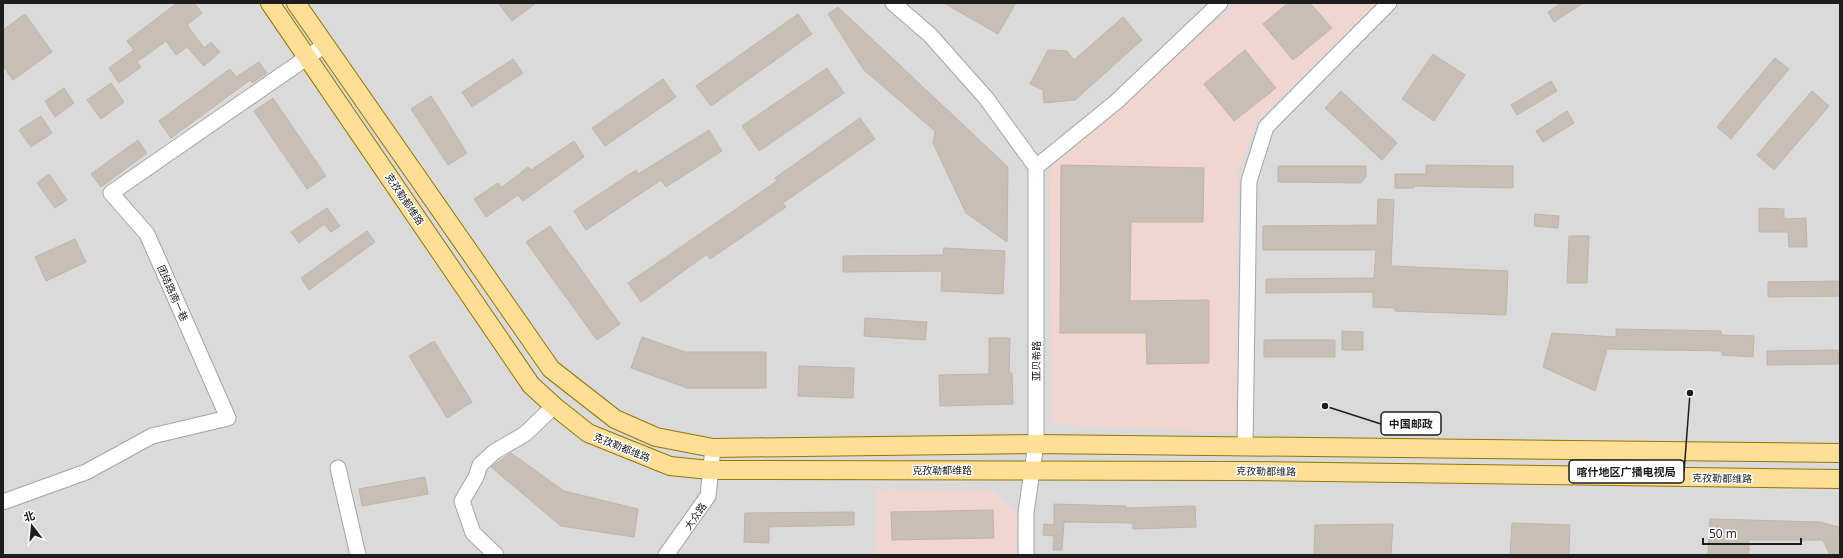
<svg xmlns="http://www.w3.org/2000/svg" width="1843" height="558" font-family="'Open Sans','Noto Sans SC',sans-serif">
<rect width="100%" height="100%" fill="#efece2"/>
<!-- residential -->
<path fill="#dbdada" d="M3,3H1840V555H3Z"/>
<!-- commercial -->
<path fill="#f1d5cf" d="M1238,3H1377L1257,121L1238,174L1236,433L1052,424L1049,170Z
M877,489L992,490L1018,515L1017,555H876Z"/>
<!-- building -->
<path fill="#c7bfb5" stroke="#c1b4a3" d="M177,3H194L202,13L187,25L204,48L211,42L220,52L204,66L187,47L176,55L166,41L137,62L141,67L119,83L109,68L134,50L127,41Z
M498,3H536L512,21Z
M944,3H1016L998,34Z
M1288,3H1310L1332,28L1293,60L1263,24Z
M1561,3H1583L1554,22L1548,12Z
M838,7L1008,167L1007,242L966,213L933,143L935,131L864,70L828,14Z
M25,14L52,52L13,80L3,66V30Z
M798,14L812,34L711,106L696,86Z
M1123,17L1142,40L1075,100L1044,103L1043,90L1030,84L1048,50L1067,51L1074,60Z
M1245,50L1276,88L1234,121L1204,84Z
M1433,54L1465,75L1434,121L1402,99Z
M1775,58L1789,69L1731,139L1717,127Z
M513,59L523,73L472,107L462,92Z
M259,62L267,73L252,83L250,80L171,138L159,121L230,69L236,77Z
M827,68L844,93L759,151L742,126Z
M663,79L676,97L605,146L592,128Z
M1551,81L1557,91L1517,115L1511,105Z
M111,83L124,102L101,119L87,100Z
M64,88L74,103L55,117L45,101Z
M1341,91L1397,143L1382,160L1325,108Z
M1812,91L1829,106L1774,170L1757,155Z
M431,96L467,153L448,165L411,109Z
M273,98L326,176L307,189L254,111Z
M1567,111L1574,123L1543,142L1536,131Z
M41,116L52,133L31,147L19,130Z
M860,118L875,139L783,203L786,207L710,259L707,254L641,302L628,283L777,181L775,178Z
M709,130L722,151L666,187L661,180L586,230L574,211L636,170L638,174Z
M138,140L147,153L101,187L91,174Z
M574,141L584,157L523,201L518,195L486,217L474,199L498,183L501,188L528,167L531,170Z
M1061,165L1204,168L1203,222H1131L1130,301L1209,300V363L1147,364L1146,333H1060Z
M1426,165L1513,166V188L1414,186V188H1395V174H1426Z
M1278,166H1366V177L1361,183L1278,182Z
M49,174L67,200L55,208L37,183Z
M1378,199L1394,200L1391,266L1508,271L1506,315L1395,311V308L1373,307V292L1266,293V279L1374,278L1376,250H1263V226L1377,225Z
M327,208L340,226L331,232L324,224L299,243L291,232Z
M1759,208L1784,209V219L1806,218L1807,247H1789L1788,232H1759Z
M1535,214L1559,216L1558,228L1534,226Z
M550,226L620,324L597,340L526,242Z
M367,231L375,242L309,290L301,278Z
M1569,236H1589L1587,283H1567Z
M75,239L86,262L46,281L35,257Z
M944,248L1005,251L1003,294L941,291L942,271L843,272V256L943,255Z
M1840,281V296L1768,297V282Z
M865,318L927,322L925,340L864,336Z
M1616,329L1721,331V335L1754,336L1753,357L1722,355V351L1607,349L1595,391L1543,367L1552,333L1616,337Z
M1342,331L1363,332V350H1342Z
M642,337L685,352H766V388H685V387L631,368Z
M989,338H1010L1009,373H1012L1013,404L940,406L939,375L989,374Z
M1264,340H1335V357H1264Z
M434,341L472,402L447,418L409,356Z
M1838,350L1839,364L1767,365V351Z
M799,366L854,368L853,398L798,396Z
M511,453L564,491L638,509L634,537L561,526L491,467Z
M425,477L428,494L362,506L359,489Z
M1054,504L1126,506V508L1195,506L1196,527L1133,529V523L1064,522L1062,550H1053L1054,536L1043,535L1044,524L1054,525Z
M993,510L994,538L892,540L891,512Z
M854,512V525L769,527V543L744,542L745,513Z
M1710,519L1819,522L1839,527L1840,555H1830L1823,540H1749V555H1708Z
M1512,523L1570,525L1569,555H1510Z
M1393,524L1391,555H1314L1315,525Z"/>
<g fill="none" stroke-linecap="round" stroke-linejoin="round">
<defs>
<path id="minor" d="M893,3L930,35L986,98L1036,167
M1036,167L1116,102L1220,3
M1245,447L1249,181L1266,127L1389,3
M338,468L358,555
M3,502L86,472L152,436L228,418L147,234L111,193L325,45
M496,555L473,533L462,501L476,477L480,465L494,452L525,434L554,406
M666,555L708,496L713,448
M1026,555V512L1036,444V167"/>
<path id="major" d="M270,3L531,385L554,406L588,433L670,466L710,470L1245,471L1840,479
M296,3L551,369L615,419L656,437L713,448L1036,444L1840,453"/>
</defs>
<!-- minor casing -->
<use href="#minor" stroke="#a4a4a4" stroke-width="17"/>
<!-- major casing -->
<use href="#major" stroke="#957600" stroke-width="20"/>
<!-- minor -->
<use href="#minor" stroke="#fff" stroke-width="15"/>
<!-- major -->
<use href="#major" stroke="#ffdf96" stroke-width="18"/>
</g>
<g text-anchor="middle" stroke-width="3" stroke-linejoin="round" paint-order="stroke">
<!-- street labels -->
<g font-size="10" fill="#1d1d1d" stroke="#fff">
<text transform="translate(405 199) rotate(56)" y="4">克孜勒都维路</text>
<text transform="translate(173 293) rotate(66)" y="4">团结路南一巷</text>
<text transform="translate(1036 361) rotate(-90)" y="4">亚贝希路</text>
<text transform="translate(622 447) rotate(22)" y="4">克孜勒都维路</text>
<text x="942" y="474">克孜勒都维路</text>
<text transform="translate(1266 471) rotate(1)" y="4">克孜勒都维路</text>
<text transform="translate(1722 478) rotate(1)" y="4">克孜勒都维路</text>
<text transform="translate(695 516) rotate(-55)" y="4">大众路</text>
</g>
</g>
<!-- callouts -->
<path fill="none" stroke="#1d1d1d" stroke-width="1.5" d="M1325 406L1381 424M1690 393L1684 472"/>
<g fill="#1d1d1d" stroke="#fff" stroke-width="1.5">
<circle cx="1325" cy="406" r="4"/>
<circle cx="1690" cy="393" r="4"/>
</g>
<g fill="#fff" stroke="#1d1d1d" stroke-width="1.5">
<rect x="1381" y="412" width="60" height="23" rx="4"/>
<rect x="1569" y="460" width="115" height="23" rx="4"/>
</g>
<g font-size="11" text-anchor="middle" font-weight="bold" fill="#1d1d1d">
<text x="1411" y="428">中国邮政</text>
<text x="1626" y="476">喀什地区广播电视局</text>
</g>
<!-- border -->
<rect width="1843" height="558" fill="none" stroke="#1d1d1d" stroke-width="8"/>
<!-- north arrow -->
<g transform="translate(32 526) rotate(344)" stroke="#ffffff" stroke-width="3" paint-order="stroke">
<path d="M0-3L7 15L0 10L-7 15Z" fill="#1d1d1d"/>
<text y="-6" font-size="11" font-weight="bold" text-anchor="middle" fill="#1d1d1d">北</text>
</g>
<!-- scale -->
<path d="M1703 538v6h98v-6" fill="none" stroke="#1d1d1d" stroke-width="2"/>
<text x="1709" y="538" font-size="12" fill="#1d1d1d" stroke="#ffffff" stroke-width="3" paint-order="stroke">50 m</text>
</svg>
